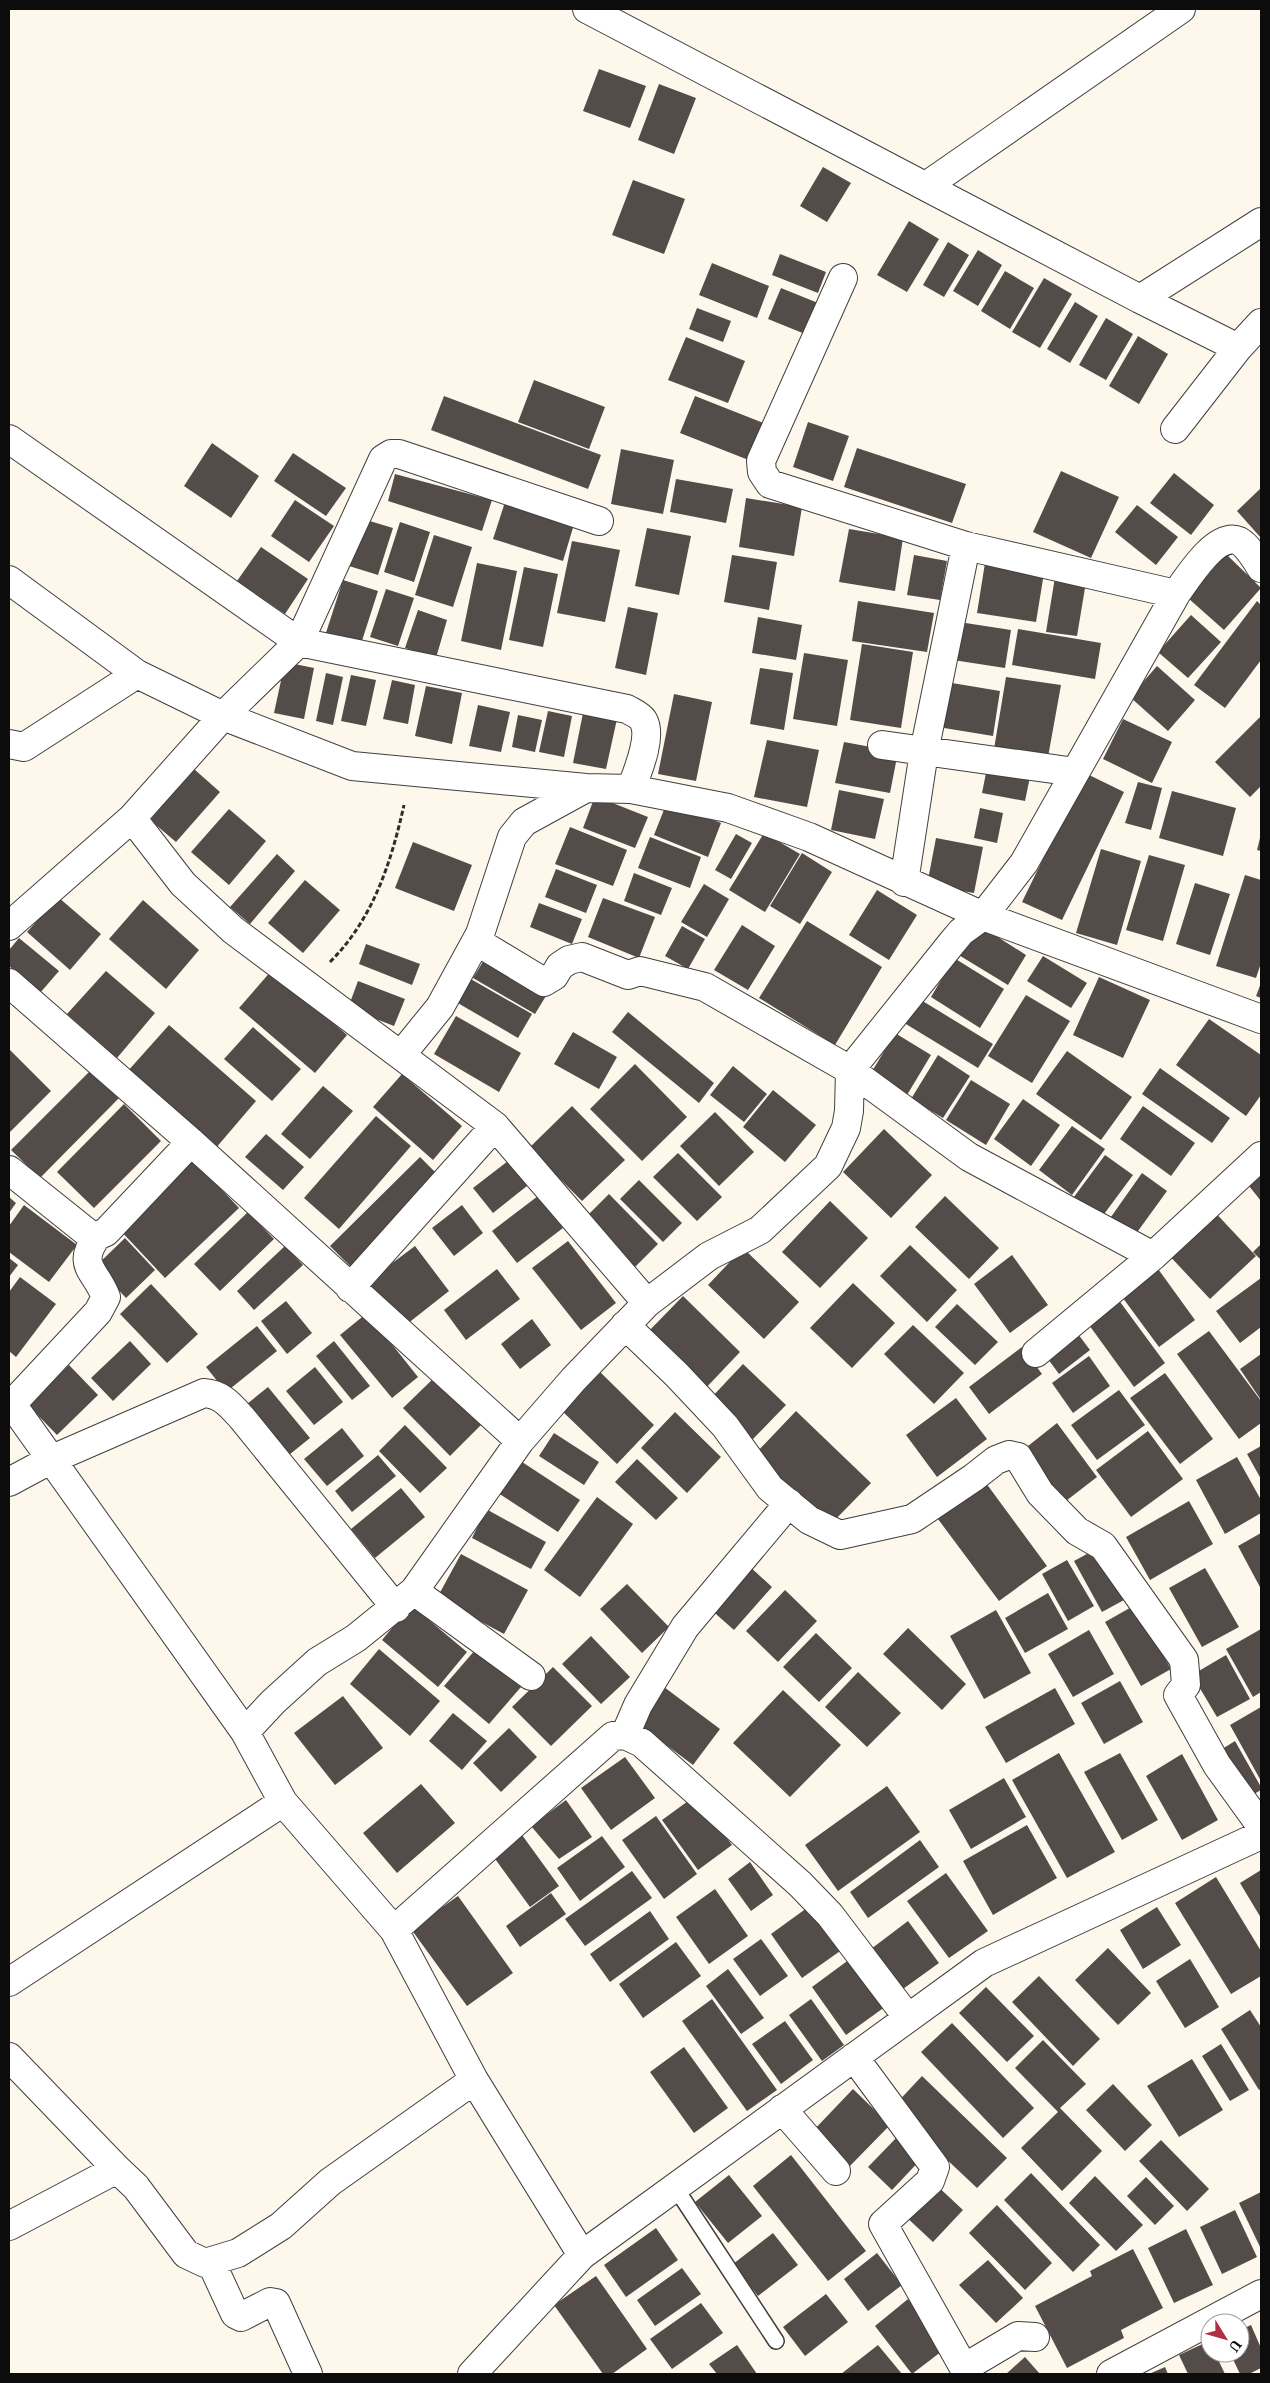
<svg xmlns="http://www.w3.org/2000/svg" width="1270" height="2383" font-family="'Noto Serif',serif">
<rect width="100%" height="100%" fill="#fef8ec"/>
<!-- building -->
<path fill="#544c49" d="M599,69L646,86L630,128L583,111Z
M659,84L696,98L674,154L638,140Z
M823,167L851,183L827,222L800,206Z
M633,180L685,199L664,254L612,235Z
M909,221L939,239L907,292L877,275Z
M948,242L969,255L944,297L923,285Z
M978,250L1002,265L978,306L953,291Z
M780,254L826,272L818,293L772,275Z
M712,263L769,286L757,318L699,295Z
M1005,271L1034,288L1010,329L981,311Z
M1044,278L1072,294L1040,348L1012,332Z
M781,288L818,303L805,334L768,319Z
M1075,302L1098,316L1070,363L1047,349Z
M697,308L731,321L723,342L689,329Z
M1106,318L1133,334L1106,380L1079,365Z
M1138,336L1168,354L1139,404L1109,386Z
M686,337L745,361L728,403L668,380Z
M534,380L605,407L589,449L518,422Z
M444,396L601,455L588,489L431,430Z
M695,396L766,424L751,461L680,433Z
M808,422L849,436L833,481L793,467Z
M212,443L259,476L231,518L184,486Z
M857,448L966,484L952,523L844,487Z
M621,449L674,460L663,514L611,504Z
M293,453L346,488L326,516L274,481Z
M1061,471L1119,497L1091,558L1033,532Z
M1174,473L1214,505L1191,535L1150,503Z
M395,474L492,500L482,531L388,501Z
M676,479L733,489L726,523L670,512Z
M1261,488V538L1237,511Z
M746,498L802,507L794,556L739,547Z
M506,499L575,521L563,561L493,539Z
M295,500L334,526L309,562L271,536Z
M1137,505L1178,537L1156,565L1115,532Z
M363,519L393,528L378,575L349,566Z
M400,522L430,532L414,582L384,572Z
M647,528L691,536L679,595L635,586Z
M849,529L903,538L895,591L839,582Z
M434,535L472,547L453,607L415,595Z
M572,541L620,550L605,622L557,613Z
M261,547L308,579L285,614L237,581Z
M1226,554L1261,588L1224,630L1188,598Z
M732,555L777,562L769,610L724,602Z
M914,555L947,561L940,600L907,595Z
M477,563L517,571L501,650L461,641Z
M985,563L1044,573L1036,622L977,613Z
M524,567L558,574L543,647L509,640Z
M1056,571L1087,576L1077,636L1046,632Z
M343,580L378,591L359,650L324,639Z
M386,589L414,598L398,646L370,637Z
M858,601L934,613L927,652L852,641Z
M1257,601L1261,605V660L1225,708L1194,685Z
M628,607L658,613L646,675L615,668Z
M418,610L447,620L436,658L405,648Z
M1191,615L1221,642L1188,678L1158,652Z
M758,617L802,625L796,660L752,653Z
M959,622L1011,630L1005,668L953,660Z
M1018,629L1101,643L1095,679L1012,665Z
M862,644L913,652L901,728L850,720Z
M804,653L848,660L837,726L793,719Z
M285,662L314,668L304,719L274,713Z
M1157,666L1195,700L1168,731L1130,697Z
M760,668L793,673L784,730L750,724Z
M326,673L343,677L333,725L316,721Z
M351,675L376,680L366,726L341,721Z
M1006,677L1061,685L1048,757L994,749Z
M392,680L415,685L408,724L383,719Z
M946,682L1000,691L993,736L938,727Z
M426,686L462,693L452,744L415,736Z
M674,694L712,702L696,781L658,774Z
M478,705L510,712L501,752L469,746Z
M548,711L572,716L564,757L539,752Z
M583,713L617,719L606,769L573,763Z
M518,715L542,720L535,752L512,747Z
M1261,716V786L1250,797L1215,762Z
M1123,719L1172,742L1152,783L1103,759Z
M767,740L819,750L807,807L754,797Z
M844,742L898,752L890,793L835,783Z
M988,763L1031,772L1025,801L982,793Z
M194,769L220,792L176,842L150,820Z
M1085,773L1124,792L1062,920L1022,902Z
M1138,782L1162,788L1151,830L1125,823Z
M839,790L884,799L875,839L831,830Z
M1172,791L1236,808L1223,856L1159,838Z
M595,796L648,817L635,848L583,828Z
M667,802L721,823L708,857L654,835Z
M980,808L1003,813L997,843L974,838Z
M229,809L266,841L229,885L191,852Z
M570,827L627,850L613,886L555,864Z
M764,833L800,854L765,912L729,890Z
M736,834L752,843L731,879L715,870Z
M1261,834V851L1257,850Z
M650,837L701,857L690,888L638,868Z
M936,838L983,847L974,893L927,885Z
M413,842L472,865L454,911L395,888Z
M1101,849L1141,861L1117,945L1076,933Z
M802,853L832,872L800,924L770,906Z
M277,854L295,871L250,924L230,907Z
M1149,855L1185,865L1163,941L1126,930Z
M556,869L597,885L586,913L545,897Z
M634,873L672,888L661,915L624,901Z
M1245,875L1261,880V963L1256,978L1216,966Z
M305,880L340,910L303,953L268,923Z
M1195,883L1230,894L1210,955L1176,944Z
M704,884L729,899L707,937L681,922Z
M877,890L917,915L889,960L849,935Z
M58,897L101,934L70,970L27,932Z
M603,898L655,917L639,958L588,937Z
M143,900L199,950L166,989L109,939Z
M539,903L582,919L572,944L530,927Z
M807,921L882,967L835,1045L759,998Z
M976,923L1026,955L1008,985L957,954Z
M742,925L775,946L748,990L714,970Z
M682,926L705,939L688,969L665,956Z
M19,938L59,971L40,993L9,966V950Z
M366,944L420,964L412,985L359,964Z
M487,955L549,991L535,1014L473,978Z
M1043,956L1087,983L1071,1008L1027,981Z
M954,958L1004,989L980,1028L931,997Z
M272,970L347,1035L315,1073L239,1008Z
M106,971L155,1013L117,1058L67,1014Z
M1099,977L1150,1000L1123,1058L1073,1035Z
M469,978L532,1014L518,1038L456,1002Z
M358,981L405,999L394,1026L348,1008Z
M1261,983V998L1256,996Z
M1026,995L1070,1021L1032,1083L988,1056Z
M916,997L993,1044L978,1068L901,1021Z
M628,1012L714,1083L699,1103L612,1032Z
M456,1016L521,1053L499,1092L434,1054Z
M1209,1019L1261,1055V1095L1246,1116L1176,1065Z
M169,1025L256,1101L215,1149L127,1072Z
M253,1027L301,1069L272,1101L224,1059Z
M573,1032L617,1057L599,1089L554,1064Z
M895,1033L931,1055L907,1095L871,1073Z
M9,1049L51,1091L9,1133Z
M1067,1051L1132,1097L1101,1140L1036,1094Z
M938,1055L970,1076L943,1118L911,1099Z
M635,1064L687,1117L642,1161L590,1109Z
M733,1066L767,1094L744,1122L710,1095Z
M1160,1068L1230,1118L1212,1143L1142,1094Z
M91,1070L119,1098L40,1178L11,1150Z
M402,1074L462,1126L433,1160L373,1107Z
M971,1080L1010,1104L986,1145L946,1120Z
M323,1086L353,1111L310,1159L281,1134Z
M773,1090L816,1125L785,1162L743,1127Z
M1023,1099L1060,1125L1031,1166L994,1139Z
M124,1104L161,1141L94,1208L57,1172Z
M572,1106L625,1160L582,1201L529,1148Z
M1143,1106L1195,1143L1171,1176L1120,1139Z
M715,1112L754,1152L719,1186L680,1146Z
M376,1116L411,1146L339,1229L304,1198Z
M1072,1126L1105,1149L1072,1195L1039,1170Z
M884,1129L932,1175L891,1218L843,1172Z
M266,1134L304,1167L283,1190L245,1157Z
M678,1153L722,1197L697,1221L653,1177Z
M1105,1155L1133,1175L1096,1225L1068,1205Z
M420,1157L444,1181L354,1270L330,1246Z
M193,1159L239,1208L165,1278L119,1229Z
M508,1161L527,1186L493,1213L473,1188Z
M1261,1167V1201L1245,1181Z
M1142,1173L1167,1191L1130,1242L1106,1224Z
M639,1180L682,1223L663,1242L620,1199Z
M609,1194L658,1244L631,1271L582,1221Z
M538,1196L563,1228L517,1263L492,1231Z
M945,1196L999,1248L969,1279L915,1227Z
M9,1197L16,1203L9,1213Z
M830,1201L868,1238L820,1288L782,1252Z
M24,1205L77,1245L49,1282L9,1252V1226Z
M462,1205L483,1233L454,1256L432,1228Z
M1210,1207L1256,1256L1210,1299L1165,1251Z
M248,1212L274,1239L220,1291L194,1264Z
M125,1238L155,1270L126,1298L96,1266Z
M568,1241L616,1303L581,1330L532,1268Z
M1261,1244V1260L1253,1252Z
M910,1245L957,1290L927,1322L880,1276Z
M285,1246L303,1265L254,1310L237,1291Z
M415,1246L449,1291L402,1328L367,1282Z
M743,1248L799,1302L764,1339L708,1285Z
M1012,1255L1048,1305L1010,1333L974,1284Z
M9,1258L18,1265L9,1277Z
M1153,1262L1195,1320L1159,1347L1117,1290Z
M497,1269L520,1299L466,1340L444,1310Z
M20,1277L56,1304L16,1357L9,1351V1292Z
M1261,1278V1327L1240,1343L1216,1311Z
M853,1283L895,1323L852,1368L810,1328Z
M151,1284L198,1334L167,1363L120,1314Z
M1115,1295L1165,1363L1134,1387L1084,1318Z
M683,1296L740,1352L703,1391L645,1335Z
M286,1301L312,1333L287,1354L261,1321Z
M957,1304L998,1342L975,1365L935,1327Z
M367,1313L418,1377L392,1398L340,1335Z
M532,1319L551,1345L520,1369L501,1344Z
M913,1325L964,1373L934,1404L884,1354Z
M257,1326L277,1351L226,1392L206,1367Z
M1075,1330L1090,1350L1059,1374L1045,1355Z
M1209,1331L1261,1401V1423L1239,1439L1177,1354Z
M130,1341L151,1364L113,1401L91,1378Z
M334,1341L370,1386L352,1400L316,1356Z
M1022,1347L1042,1374L989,1414L969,1387Z
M1261,1354V1400L1240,1369Z
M1089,1356L1110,1386L1073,1413L1052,1383Z
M743,1364L786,1405L752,1440L710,1399Z
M69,1365L98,1395L57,1435L28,1405Z
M315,1367L343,1402L314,1425L286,1391Z
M598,1370L654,1425L617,1464L560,1409Z
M1165,1373L1213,1439L1180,1464L1130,1398Z
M437,1375L484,1422L450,1456L403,1408Z
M268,1387L310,1438L284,1459L242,1408Z
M1119,1390L1145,1425L1097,1460L1071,1425Z
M956,1398L987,1439L937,1477L906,1435Z
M796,1411L871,1483L829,1526L755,1454Z
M675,1412L721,1457L687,1493L641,1448Z
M1057,1423L1097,1477L1062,1504L1023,1450Z
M405,1425L447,1468L420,1493L379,1451Z
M342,1428L364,1456L327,1486L304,1459Z
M1148,1431L1183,1479L1131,1517L1096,1470Z
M554,1433L599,1462L584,1485L539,1456Z
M1261,1446V1479L1247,1454Z
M378,1455L396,1476L352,1512L335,1491Z
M1237,1457L1261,1500V1513L1225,1534L1196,1480Z
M516,1458L580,1500L558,1532L495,1491Z
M637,1459L678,1498L656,1520L615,1482Z
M983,1479L1047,1566L999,1601L935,1515Z
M401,1488L425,1517L375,1558L351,1529Z
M597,1497L633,1524L580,1597L544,1570Z
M1189,1501L1213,1544L1150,1580L1126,1537Z
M486,1509L546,1542L531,1569L472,1538Z
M1261,1533V1589L1238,1546Z
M1096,1549L1124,1600L1102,1612L1074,1561Z
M461,1554L528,1590L504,1634L437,1598Z
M1067,1560L1094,1606L1068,1621L1042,1574Z
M747,1564L772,1587L734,1630L708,1607Z
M1205,1568L1239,1627L1202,1647L1169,1588Z
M627,1584L669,1627L642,1653L600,1609Z
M785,1590L817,1621L778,1662L746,1631Z
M1048,1593L1068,1629L1025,1653L1005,1618Z
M411,1605L467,1652L438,1687L382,1640Z
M1135,1605L1171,1669L1141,1686L1105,1622Z
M996,1610L1031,1673L984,1699L950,1636Z
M908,1628L966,1684L942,1710L883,1654Z
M1261,1629V1692L1253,1697L1226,1649Z
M1089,1630L1114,1674L1073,1697L1048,1654Z
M816,1633L852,1668L819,1702L783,1667Z
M591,1636L630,1677L601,1704L562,1664Z
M379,1649L440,1701L410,1736L350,1684Z
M476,1649L521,1687L489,1724L444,1686Z
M1226,1655L1250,1699L1217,1717L1192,1675Z
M553,1667L592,1706L551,1746L512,1707Z
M858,1672L901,1713L867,1747L825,1707Z
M1120,1681L1143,1722L1104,1744L1081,1703Z
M664,1687L720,1729L693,1765L637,1723Z
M1055,1688L1075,1724L1006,1763L985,1727Z
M783,1690L841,1745L790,1797L733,1743Z
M343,1696L383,1748L335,1785L294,1733Z
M1261,1707V1781L1230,1725Z
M453,1713L487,1741L462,1770L429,1741Z
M509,1728L537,1757L501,1792L473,1763Z
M1235,1741L1261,1787V1790L1247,1798L1219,1751Z
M1059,1753L1115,1852L1067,1878L1012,1780Z
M1120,1753L1158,1820L1122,1840L1084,1772Z
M1182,1754L1218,1820L1182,1840L1146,1776Z
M625,1757L655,1798L611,1830L581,1788Z
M1004,1778L1026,1817L971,1849L949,1810Z
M421,1784L455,1823L397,1873L363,1833Z
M887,1786L920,1832L838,1891L805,1845Z
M695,1796L732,1845L698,1870L662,1820Z
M566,1800L592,1837L559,1859L531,1826Z
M656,1816L697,1874L664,1899L622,1840Z
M1027,1825L1057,1878L993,1915L963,1861Z
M522,1835L559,1886L530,1907L493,1856Z
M602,1836L625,1867L580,1901L557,1868Z
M920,1840L939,1867L868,1918L850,1892Z
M750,1862L773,1895L751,1911L728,1879Z
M1261,1870V1918L1240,1883Z
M632,1871L652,1898L585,1946L565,1919Z
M946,1873L988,1931L949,1958L907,1901Z
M1216,1877L1261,1951V1976L1231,1994L1175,1903Z
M715,1889L748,1936L709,1964L676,1917Z
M551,1893L566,1914L520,1947L506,1926Z
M458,1896L513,1973L467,2006L411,1929Z
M811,1905L843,1949L802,1978L771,1934Z
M1157,1907L1181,1945L1143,1969L1120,1930Z
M650,1911L669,1939L610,1982L590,1954Z
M908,1921L939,1963L896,1994L867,1952Z
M761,1939L788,1976L760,1996L733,1959Z
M676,1942L701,1976L643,2018L619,1984Z
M1108,1948L1151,1993L1118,2025L1075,1980Z
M854,1956L889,2004L846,2035L812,1987Z
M1190,1959L1219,2007L1185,2028L1156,1981Z
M728,1969L764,2018L741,2034L706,1986Z
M1039,1976L1100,2039L1073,2066L1012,2002Z
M986,1987L1034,2036L1007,2062L959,2013Z
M712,1999L777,2090L747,2111L682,2021Z
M811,1999L844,2045L822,2061L789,2015Z
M1250,2010L1261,2027V2089L1259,2090L1221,2029Z
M785,2021L813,2060L781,2084L752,2044Z
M952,2023L1034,2108L1003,2138L921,2052Z
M1043,2040L1086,2084L1060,2108L1102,2151L1062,2191L1021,2148L1058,2112L1015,2068Z
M1221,2044L1249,2090L1230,2101L1202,2056Z
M684,2047L728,2108L694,2133L650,2072Z
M1192,2059L1223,2110L1179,2137L1147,2086Z
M922,2076L1007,2158L977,2188L892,2108Z
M1113,2084L1152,2125L1125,2151L1086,2110Z
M853,2089L890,2125L848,2168L811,2133Z
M900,2134L924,2156L892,2190L868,2167Z
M1161,2140L1209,2189L1187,2211L1139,2161Z
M791,2155L866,2251L828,2281L753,2186Z
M1031,2173L1100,2245L1073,2272L1004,2200Z
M729,2175L762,2216L728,2243L695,2202Z
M1095,2176L1143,2225L1116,2251L1069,2203Z
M1146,2177L1174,2206L1155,2225L1127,2196Z
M933,2182L963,2210L933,2242L903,2214Z
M1261,2192V2249L1239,2203Z
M997,2205L1052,2263L1025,2290L969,2233Z
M1235,2210L1257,2257L1222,2274L1200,2227Z
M656,2228L678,2260L626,2297L604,2265Z
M1186,2229L1213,2285L1174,2303L1148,2248Z
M773,2233L798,2265L758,2296L733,2264Z
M1133,2249L1163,2308L1121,2330L1124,2338L1067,2368L1035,2306L1092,2276L1090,2271Z
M877,2253L902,2285L868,2311L844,2279Z
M988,2260L1023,2298L996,2323L959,2285Z
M682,2268L701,2294L655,2326L637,2300Z
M596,2276L647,2349L612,2374H603L554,2305Z
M826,2294L848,2322L805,2356L783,2327Z
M908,2299L946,2348L912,2374L875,2326Z
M701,2303L723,2333L672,2369L650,2339Z
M1251,2325L1261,2348V2368L1249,2374H1240L1230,2353H1240V2330Z
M1209,2341L1210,2353H1215L1225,2374H1188L1179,2355Z
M737,2345L757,2374H717L709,2364Z
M878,2345L902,2374H841Z
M1025,2357L1040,2374H1006Z
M1165,2367L1168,2374H1149Z"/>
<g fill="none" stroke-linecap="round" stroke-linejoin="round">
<defs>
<path id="lane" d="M675,2187L776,2341"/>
<path id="street" d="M587,9L1140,299L1261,222
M926,186L1181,9
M843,278L761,461L762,472L770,484L966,546L1176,594
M1140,299L1238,348
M1175,429L1238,348L1261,323
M9,439L299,642L627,709C632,712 640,715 643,720C653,736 637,773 631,789
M9,580L137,674L223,716L352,766L586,788L631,789L728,808L809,837L983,916L1261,1019
M9,744L24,747L137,674
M882,745L1075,772
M132,818L183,884L233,930L495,1126L647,1303
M904,882L924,752L966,546
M9,926L132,818L223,716L299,642L383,459L391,454H399L599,521
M476,941L544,982L554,976L560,966L569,960L582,957L628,975L640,971L705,987L850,1070L969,1157L1153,1256
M9,983L191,1142L520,1441
M401,1055L440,1007L480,934L512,837L524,822L586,788
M9,1170L89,1234L97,1236L106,1232L191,1142
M350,1288L495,1126
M625,1325L677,1375L725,1426L770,1488L809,1520L840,1535L912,1519L973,1478L996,1460L1009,1455L1018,1457L1040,1493L1077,1531L1103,1546L1184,1660L1186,1685L1178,1695L1217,1765L1261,1826
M1036,1353L1153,1256L1261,1156
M9,1400L245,1732L283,1802L394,1930L474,2080L582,2255
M12,1404L98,1312L106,1297C95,1269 76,1266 97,1236
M9,1482L50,1460L204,1393C222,1394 231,1406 242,1418L396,1608
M414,1591L531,1676
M245,1732L273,1702L317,1662L356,1638L414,1591L520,1441L573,1380L647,1303L709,1256L760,1230L828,1166L846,1128L849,1111L850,1070L951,944L961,932L983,916L1024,863L1176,594C1187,579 1216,531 1239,541C1248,546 1256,560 1261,568
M625,1735L638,1705L685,1627L789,1503
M394,1930L613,1736L625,1735L642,1743L800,1884L830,1915L908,2018
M9,1982L283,1802
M9,2057L117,2169
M854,2057L935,2167L930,2181L883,2224L964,2368L1018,2336L1035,2337
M782,2109L836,2171
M9,2226L117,2169L136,2187L186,2254L205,2263L238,2253L281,2226L330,2182L474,2080
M211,2262L235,2314L241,2317L270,2302L276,2303L308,2374
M472,2374L582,2255L984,1963L1261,1835
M1111,2374L1261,2294"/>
</defs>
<!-- lane casing -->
<use href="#lane" stroke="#3f3f3f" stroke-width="18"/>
<!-- street casing -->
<use href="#street" stroke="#3f3f3f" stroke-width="30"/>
<!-- path -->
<path stroke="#2e2e2e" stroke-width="3" stroke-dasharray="5 2.5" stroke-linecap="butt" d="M330,962C373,919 391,863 404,805"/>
<!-- lane -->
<use href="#lane" stroke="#fff" stroke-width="15"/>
<!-- street -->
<use href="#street" stroke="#fff" stroke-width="28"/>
</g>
<!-- border -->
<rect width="1270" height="2383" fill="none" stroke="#0c0c0c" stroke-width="20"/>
<!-- north arrow -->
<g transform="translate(1225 2338) rotate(127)"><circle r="24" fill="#ffffff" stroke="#9e9e9e"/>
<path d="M0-4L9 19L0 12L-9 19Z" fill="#b22e46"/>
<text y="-8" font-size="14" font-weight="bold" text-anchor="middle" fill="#0c0c0c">U</text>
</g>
</svg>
